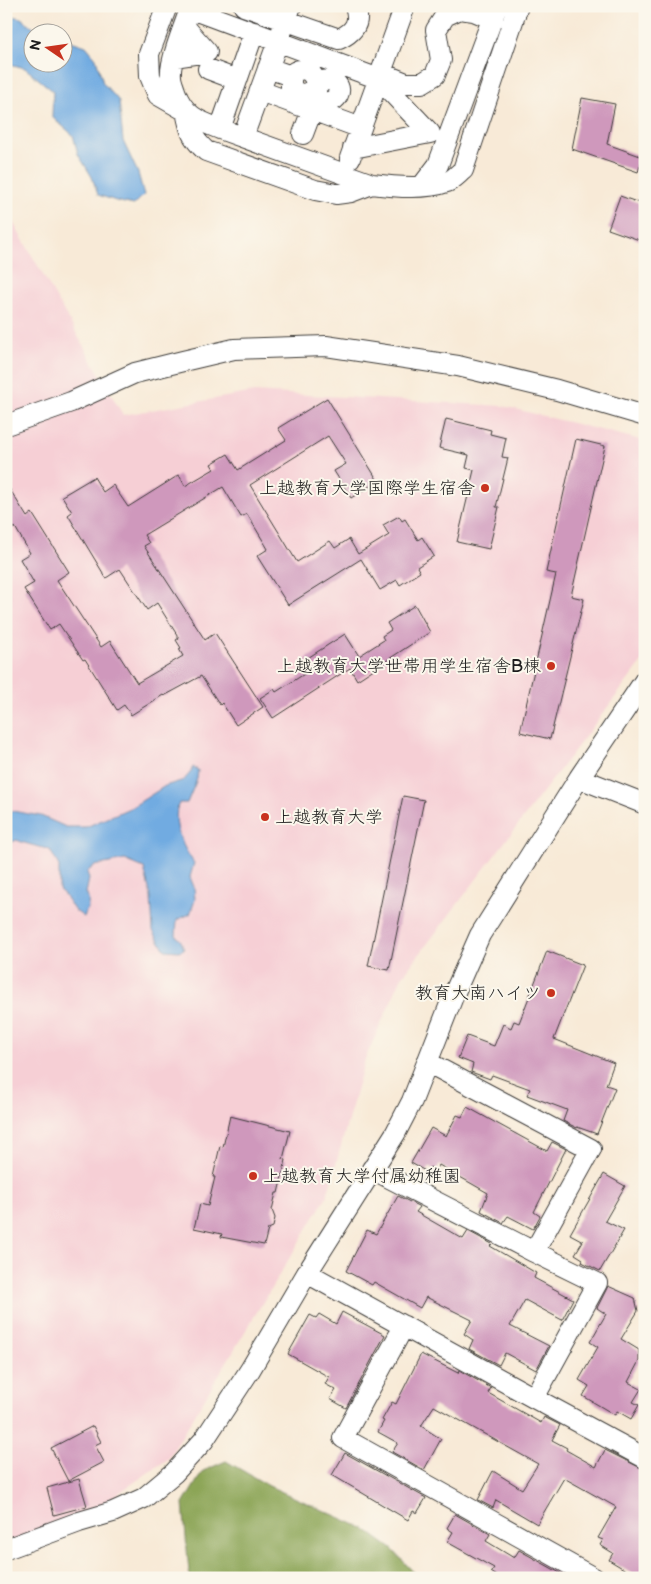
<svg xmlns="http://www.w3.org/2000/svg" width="651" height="1584" font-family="'Balsamiq Sans','Klee One',sans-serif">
<rect width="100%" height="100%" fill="#fbf7ec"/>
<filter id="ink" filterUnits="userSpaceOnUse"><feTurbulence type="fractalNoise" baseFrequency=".02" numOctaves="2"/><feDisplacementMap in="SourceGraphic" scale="10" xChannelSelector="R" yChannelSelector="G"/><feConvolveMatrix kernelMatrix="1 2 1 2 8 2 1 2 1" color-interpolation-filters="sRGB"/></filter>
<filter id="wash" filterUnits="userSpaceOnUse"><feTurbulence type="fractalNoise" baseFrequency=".0096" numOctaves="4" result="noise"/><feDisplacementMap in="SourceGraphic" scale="20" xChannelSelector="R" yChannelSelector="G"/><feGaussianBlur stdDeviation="1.12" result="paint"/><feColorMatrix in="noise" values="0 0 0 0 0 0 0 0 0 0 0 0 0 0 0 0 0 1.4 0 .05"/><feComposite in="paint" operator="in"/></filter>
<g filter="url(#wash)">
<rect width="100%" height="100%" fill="#f8ead7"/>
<!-- built -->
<path fill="#f6cfd5" d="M6,210L123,415L254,392L503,406L645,441V658L402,977L365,1059L327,1196L168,1459L90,1513L6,1543Z"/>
<!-- forest -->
<path fill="#8ca556" stroke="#546039" d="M226,1461L269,1486L363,1528L392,1549L419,1578H191L189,1572L183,1504L203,1471Z"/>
<!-- water -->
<path fill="#71abe1" stroke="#46647e" d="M6,15L21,18L39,32H32V62H62L63,39H65L86,46L96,58L103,83L119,101L123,141L138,173L144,195L134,205L116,201L98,195L92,177L78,154L73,135L52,117L53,91L25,68L6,63Z
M193,767L198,770L197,779L187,803H179C171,823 182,846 194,863L190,877L194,887L195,900L190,914L177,920L176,935L181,941L184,949L179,951L165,950L153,931L151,897L144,868L125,860L94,866L87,872L89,879L86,893C91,902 87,909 84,917L74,910L63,893L59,890V866L50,850C42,847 24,844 17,840L6,844V810L41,816L66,827H86L132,807L165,786L184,780L190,773Z"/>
<g id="blocks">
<!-- building -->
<path fill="#cf98bc" d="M582,98L615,104L607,144L643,157L638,172L572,149Z
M620,196L645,205V242L608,229Z
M327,398L378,481L351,498L334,471L346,464L328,436L250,485L297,562L330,541L335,548L349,539L358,554L389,535L383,525L399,516L402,521L405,519L418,540L422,537L434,556L417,567L420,572L400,585L397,580L380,590L361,559L288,605L257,556L268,549L247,514L241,517L223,487L144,535L149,543L144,546L205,640L215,633L263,707L236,725L222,703L220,705L201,676L164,696L163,695L131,715L124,705L117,710L85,659L83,660L59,624L50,630L24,589L34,583L20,559L30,553L15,527L6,532V483L27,517L32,513L69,572L57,580L101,647L110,641L137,683L183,656L179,649L181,648L176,640L179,638L157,603L147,610L120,569L106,578L68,515L72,512L62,496L94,477L103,492L113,485L128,507L179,475L185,486L214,469L211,464L228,454L238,470L286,440L278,428Z
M446,419L491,430L490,434L506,438L502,457L508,458L496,507H499L489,549L457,542L474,470L466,468L469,455L439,448Z
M576,439L605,446L571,596L584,599L550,739L520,732L556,574L546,572Z
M415,605L430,632L357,680L350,668L273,718L260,698L274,689L276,692L309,671L303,661L345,634L359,656L384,640L382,636L391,630L387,623Z
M403,796L424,800L389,970L368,966Z
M547,951L583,965L554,1039L614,1063L606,1085L615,1088L597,1134L577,1127V1128L563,1121L567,1110L527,1095L530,1089L492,1075L490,1079L471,1072L473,1064L458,1058L467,1036L494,1046L503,1024L511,1028L514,1021L519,1023Z
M467,1107L547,1151L552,1142L566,1149L534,1212L540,1216L533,1229L508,1216L503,1223L481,1211L488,1193L439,1165L436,1171L430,1167L427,1172L411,1163L431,1128L446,1136L457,1115L462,1117Z
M230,1116L290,1131L283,1159L286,1160L278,1193H276L272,1210L275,1218L273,1227L268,1229L264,1245L221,1237L222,1234L194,1228L200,1204L208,1206L215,1177H213L220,1146L223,1147Z
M604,1174L625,1186L605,1221L624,1230L600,1271L582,1262L583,1259L575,1254L583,1241L570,1234Z
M398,1196L420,1207L416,1212L463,1239L468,1231L492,1244L490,1246L536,1273L534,1278L573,1299L562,1320L525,1300L510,1326L549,1346L536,1370L505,1353L499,1365L469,1349L473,1340L464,1334L472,1320L426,1297L420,1308L374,1282L372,1285L346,1271L367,1230L376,1234Z
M608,1286L635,1298L638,1311L621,1339L639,1350V1361L628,1382L641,1389L633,1402L639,1405L631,1419L617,1411L615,1415L583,1396L589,1386L579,1380L598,1347L590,1342L606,1314L597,1308Z
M342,1312L385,1335L346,1408L330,1399L336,1390L325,1384L329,1377L288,1354L310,1315L316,1318L319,1314L336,1324Z
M421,1354L458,1373L459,1370L491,1388L488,1393L541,1423L544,1417L560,1425L552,1440L567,1448L566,1450L596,1467L605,1450L645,1470V1578H639L609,1560L613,1553L600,1545L603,1540L598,1538L616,1507L564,1478L537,1524L496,1500L493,1508L478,1500L493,1471L522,1489L538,1464L434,1406L421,1426L441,1439L424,1470L392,1452L398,1443L378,1432L384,1421L382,1420L392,1402L396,1404Z
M93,1426L101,1442L95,1445L104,1462L68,1481L51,1448Z
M345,1453L426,1498L417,1513L413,1511L408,1520L332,1475Z
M79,1479L87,1506L54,1515L47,1488Z
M455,1514L490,1534L486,1541L514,1558L519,1550L569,1578H500L491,1572L494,1568L447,1542L453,1532L447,1528Z"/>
</g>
</g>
<g filter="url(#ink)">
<use href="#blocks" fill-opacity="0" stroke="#3d3b38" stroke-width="1"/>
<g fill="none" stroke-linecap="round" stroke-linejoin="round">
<defs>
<path id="minor" d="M167,6L149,54L150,76L158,95L186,111C190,131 191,137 206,151L315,190L336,194L351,192L372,184
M191,6C186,22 169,61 171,76C171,81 174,87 175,91C183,115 198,121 220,129L372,184C394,187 426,190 447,182C453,180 458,174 463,170L518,6
M244,6L339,39C354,32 361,23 355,6
M191,9L379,79L430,133L353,148
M174,57L207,52L184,26
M268,68L291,76C296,68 308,67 313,76C319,84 310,104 329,102C333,101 336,99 338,95C344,82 325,75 317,85C308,95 301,97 291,88V76
M208,69L237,80
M381,73L406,83H422L435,75L441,60L436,30L445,16L460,9L474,11L493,19
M260,91L361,128
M220,129L254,32
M303,134L312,110
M243,137L291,6
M350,158L405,6
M422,186L438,165L497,6
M6,425L71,402L135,373L183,361L234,349L326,346L458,366L557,390L645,416
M579,778L645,804
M427,1062L591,1149L534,1252L597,1283L534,1398L645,1458
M372,1169L534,1252
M307,1273L534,1398
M404,1326L343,1438L594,1578
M6,1549L79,1522L113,1512L144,1498L174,1473L204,1440L250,1370L307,1273L395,1134L412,1101L454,994L480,935L579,778L645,680"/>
</defs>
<!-- minor casing -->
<use href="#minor" stroke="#3d3b38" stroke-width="22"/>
<!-- minor -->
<use href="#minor" stroke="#fff" stroke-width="20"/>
</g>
</g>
<!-- markers -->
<g fill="#c8321e" stroke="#fbf7ec" stroke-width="2">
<circle cx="485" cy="488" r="5"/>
<circle cx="551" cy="666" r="5"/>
<circle cx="265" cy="817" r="5"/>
<circle cx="551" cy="993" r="5"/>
<circle cx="253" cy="1176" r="5"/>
</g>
<g text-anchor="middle" stroke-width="4" stroke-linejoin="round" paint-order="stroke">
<!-- poi labels -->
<g font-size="18" fill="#1c1c1c" stroke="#fbf7ec" text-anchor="end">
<text x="475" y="494">上越教育大学国際学生宿舎</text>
<text x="541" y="672">上越教育大学世帯用学生宿舎B棟</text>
<text x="275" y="823" text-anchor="start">上越教育大学</text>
<text x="541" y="999">教育大南ハイツ</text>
<text x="263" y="1182" text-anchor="start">上越教育大学付属幼稚園</text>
</g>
</g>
<!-- margin -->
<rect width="651" height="1584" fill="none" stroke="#fbf7ec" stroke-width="25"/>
<!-- north arrow -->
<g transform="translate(48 48) rotate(283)"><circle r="24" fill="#fbf7ec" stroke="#a29f99"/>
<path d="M0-4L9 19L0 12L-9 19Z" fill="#c8321e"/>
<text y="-8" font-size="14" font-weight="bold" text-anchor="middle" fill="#1c1c1c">N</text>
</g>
</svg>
